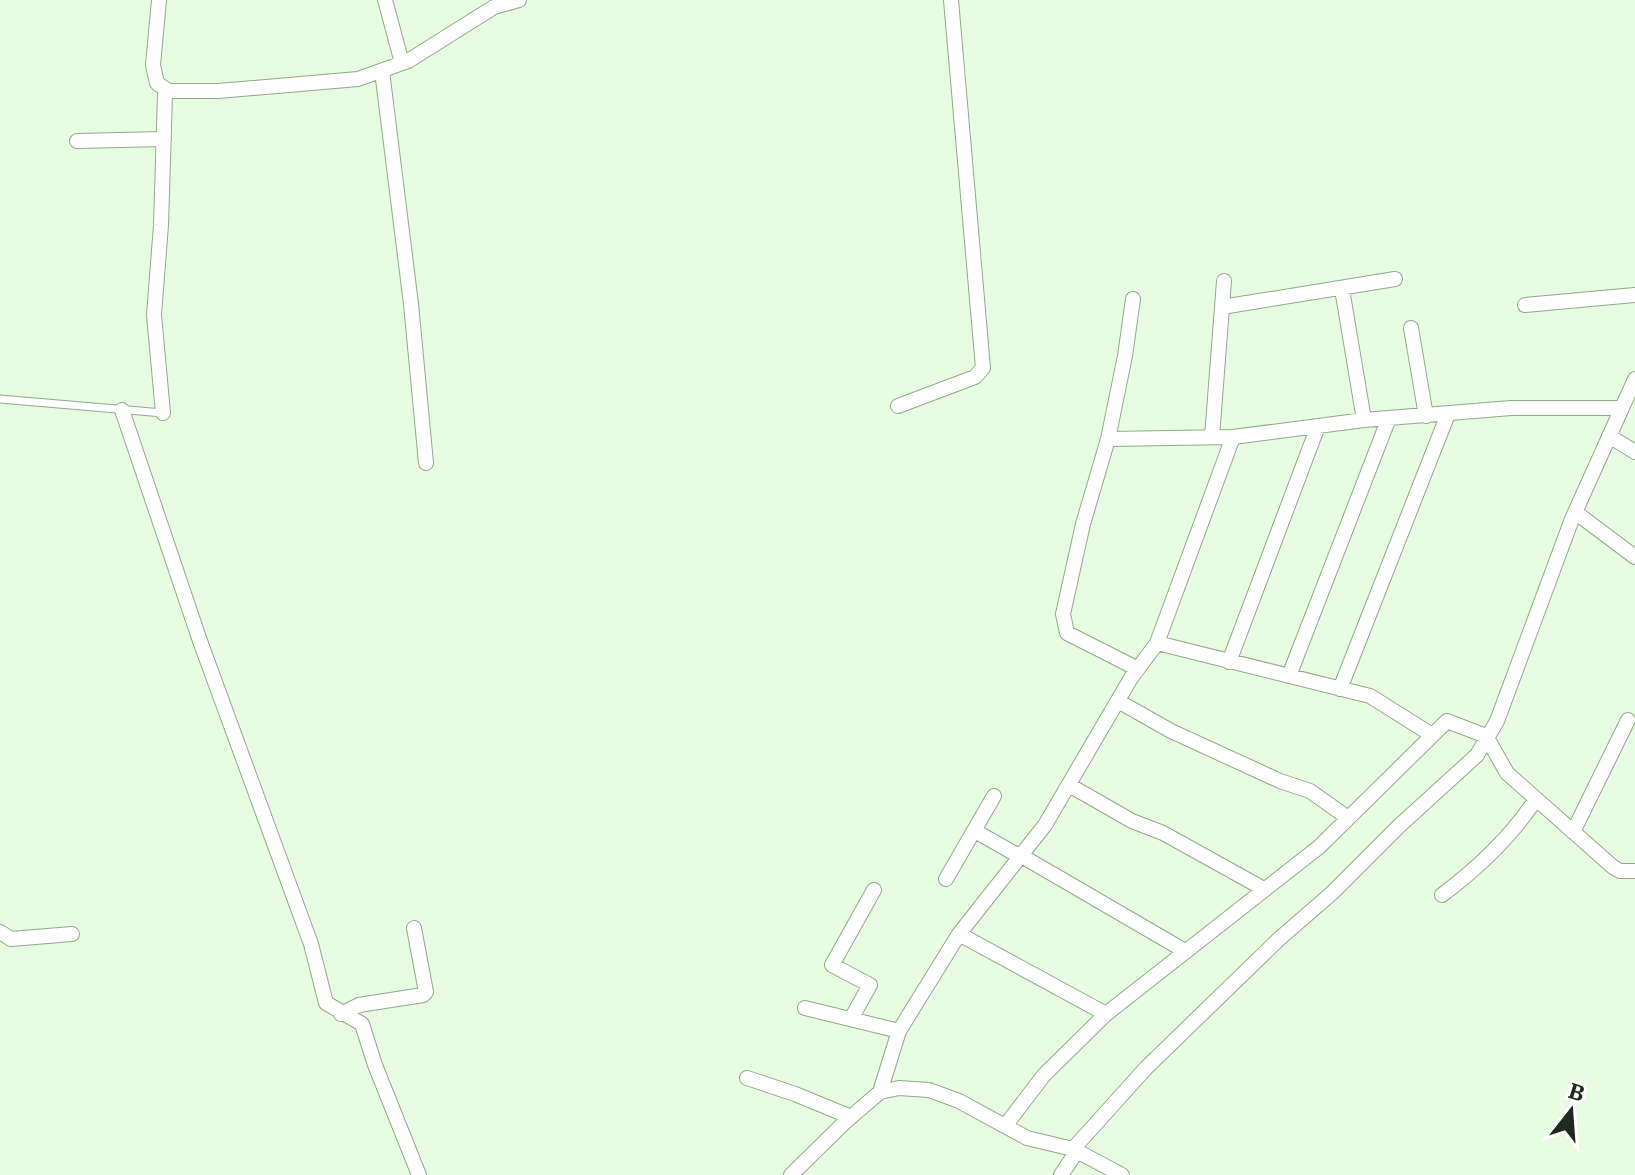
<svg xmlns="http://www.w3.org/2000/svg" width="1635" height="1175" font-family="'IBM Plex Serif',serif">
<rect width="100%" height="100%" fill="#e7fce0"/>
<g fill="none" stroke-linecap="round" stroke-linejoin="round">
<defs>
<path id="lane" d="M0,399L163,413"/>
<path id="street" d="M159,0L153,65L157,83L168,91
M385,0L402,63
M382,71L411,304L426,463
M77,141L164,139
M1342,289L1364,420
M1133,299L1125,356L1108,439L1083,524L1063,614L1067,633L1138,669
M1525,305L1635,295
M1222,307L1395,279
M1411,328L1426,416
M898,406L975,377L983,368L951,0
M122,410L200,641L311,944L326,1003L362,1024L375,1065L419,1175
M163,413L154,315L161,225L165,94L168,91H218L358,79L408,61L494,7L519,0
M1609,436L1635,452
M1212,437L1224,281
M1108,439L1233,437L1364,420L1511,408H1621
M1575,512L1635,557
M1157,643L1370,696L1432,735
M1229,662L1318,426
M1289,676L1389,418
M1340,689L1448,414
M1118,701L1171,731L1280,781L1310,791L1348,818
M1069,785L1132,821L1163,833L1264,889
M975,831L1019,856
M1573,832L1628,720
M1020,855L1185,951
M946,879L994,796
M1442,895C1478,868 1511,837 1536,799
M0,932L11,939L72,934
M959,934L1106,1014
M805,1008L899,1031
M341,1014L359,1005L423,995L426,992L414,928
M851,1019L870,985L832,965L874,890
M747,1078L795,1094L851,1117
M880,1092L899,1031L959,934L1045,825L1131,678L1157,643L1233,437
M1005,1126L1044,1075L1106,1014L1319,847L1447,721L1486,736L1507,773L1613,867L1620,871H1635
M1073,1149L1146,1068L1279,939L1332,893L1398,827L1477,755L1497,721L1572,519L1635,379
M791,1175L844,1123L880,1092L899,1088L929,1090L959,1101L1027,1138L1073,1149L1122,1175
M1061,1175L1077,1151"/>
</defs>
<!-- lane casing -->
<use href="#lane" stroke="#94a78e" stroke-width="9"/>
<!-- street casing -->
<use href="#street" stroke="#94a78e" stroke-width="16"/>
<!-- lane -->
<use href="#lane" stroke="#fff" stroke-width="7"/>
<!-- street -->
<use href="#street" stroke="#fff" stroke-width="14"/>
</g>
<!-- north arrow -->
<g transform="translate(1571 1111) rotate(17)" stroke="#ffffff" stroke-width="6" paint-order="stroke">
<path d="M0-6L14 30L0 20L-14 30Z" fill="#21281e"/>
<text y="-12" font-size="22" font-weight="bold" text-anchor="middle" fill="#21281e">B</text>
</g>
</svg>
